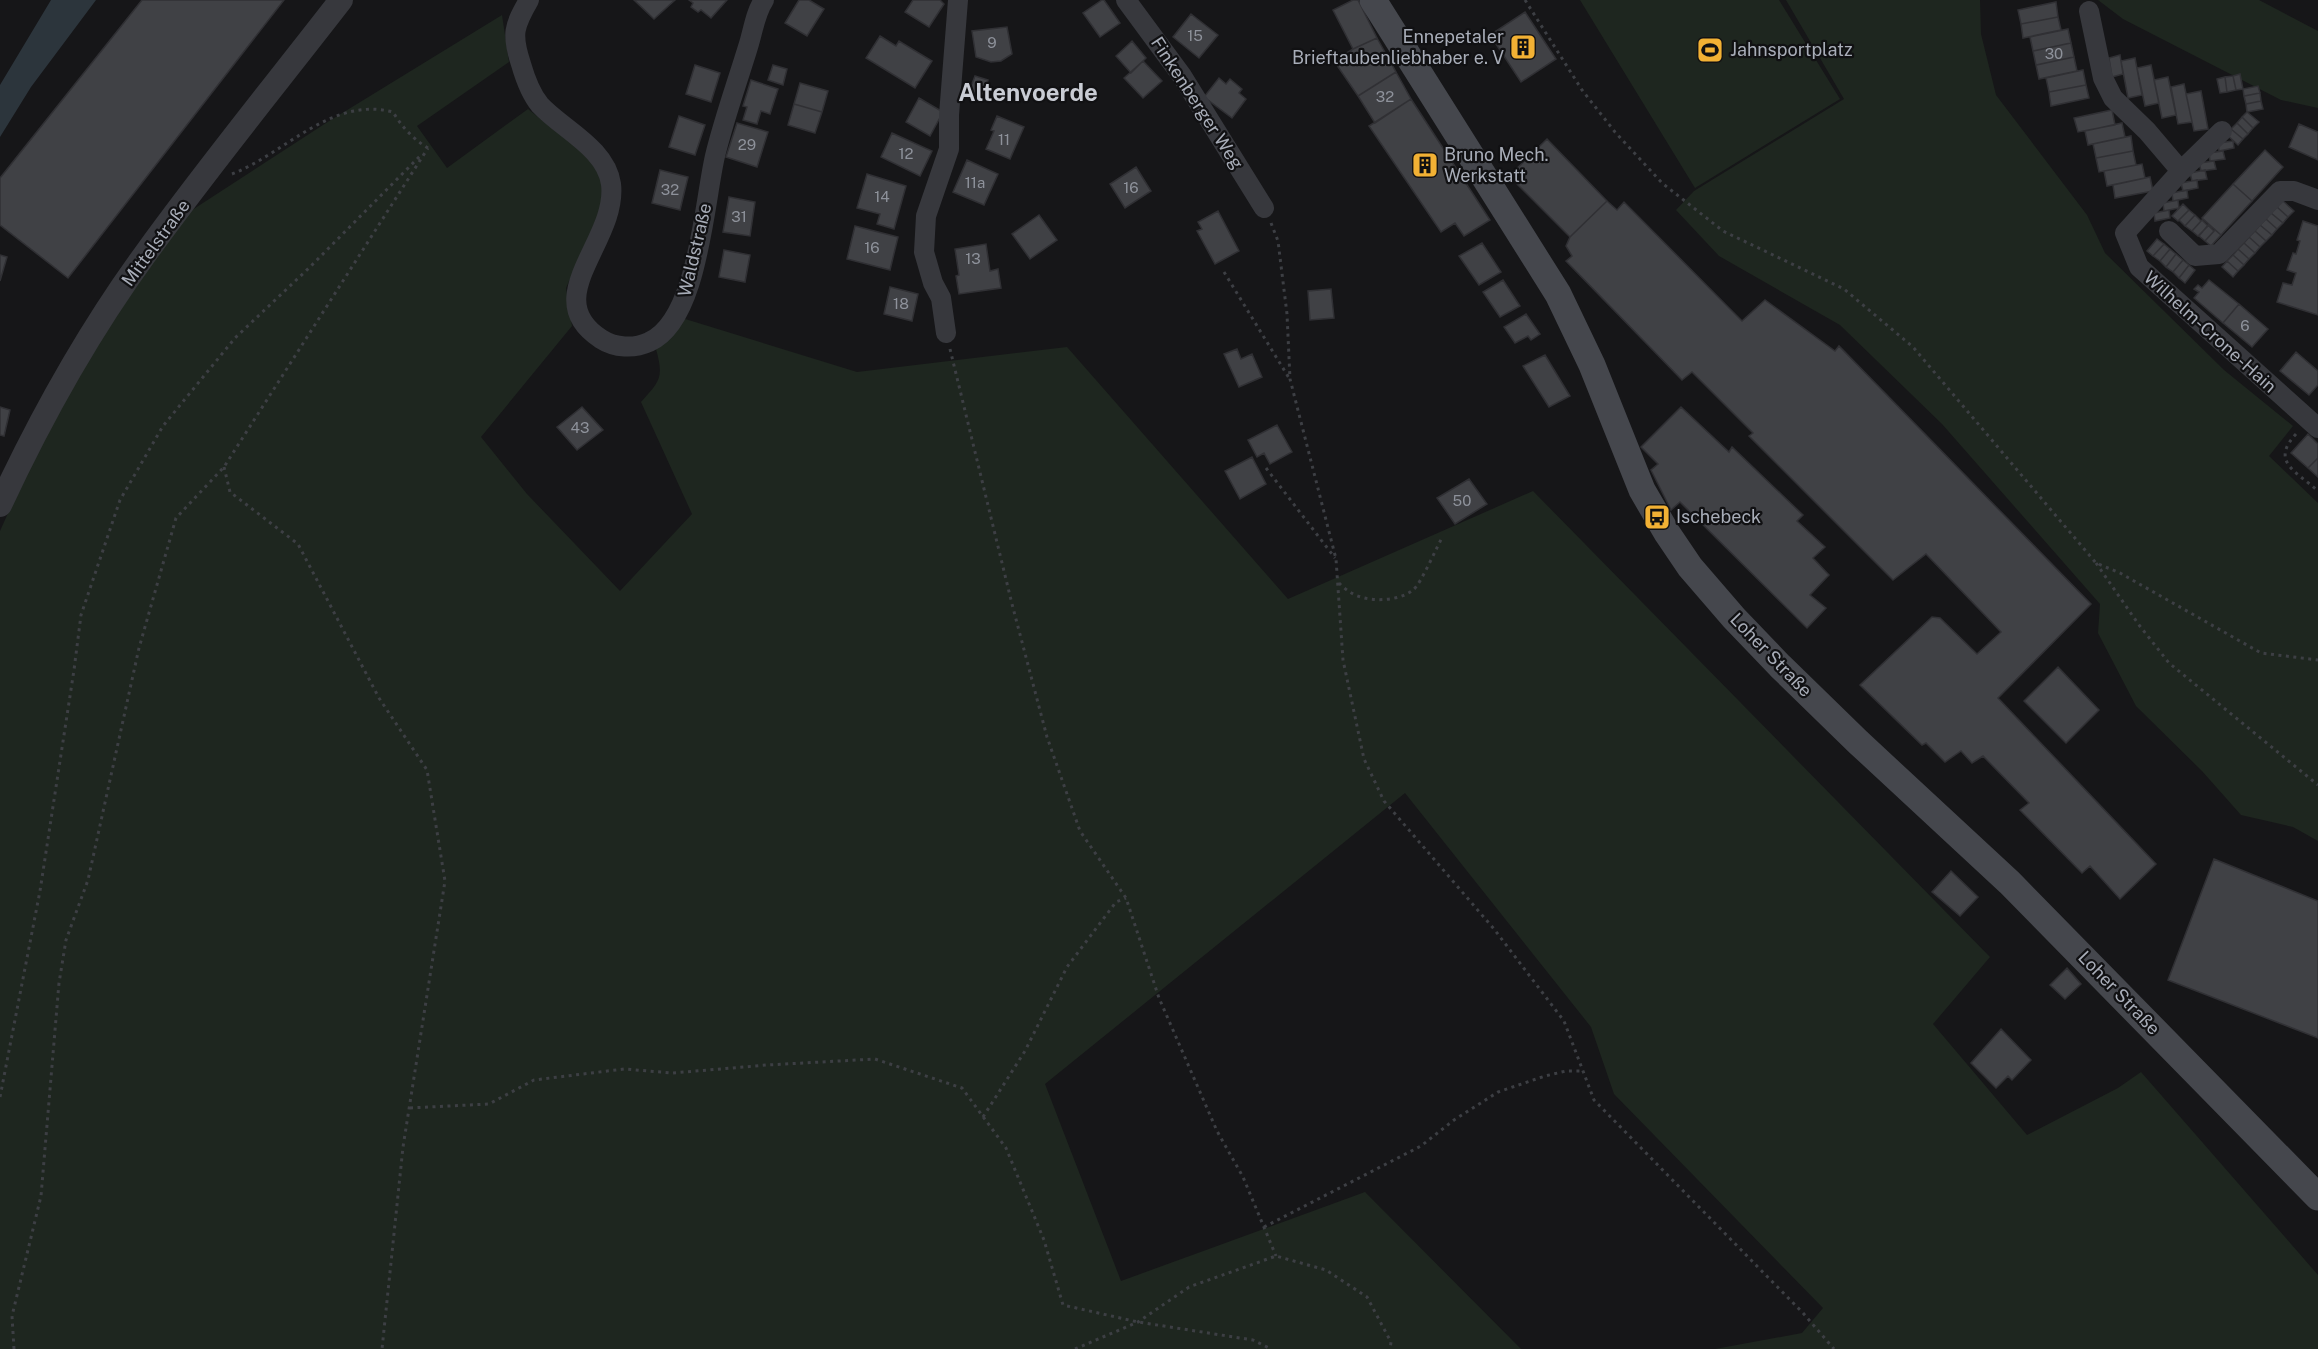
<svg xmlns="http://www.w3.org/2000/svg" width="2318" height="1349" font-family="'Public Sans',sans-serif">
<rect width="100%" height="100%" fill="#161618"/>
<!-- green -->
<path fill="#1e261f" d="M1580,0H1779L1840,99L1695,188Z
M1786,0H1980L1981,34L1996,95L2087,215L2105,253L2224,370L2293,426L2269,456L2318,503V841L2293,827L2241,815L2202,771L2136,706L2098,633L2100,604L1942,424L1840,325L1719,256L1676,210L1694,191L1844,99Z
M2098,0H2259L2318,31V108L2281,100L2123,19Z
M502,15L509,62L417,126L447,168L528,109L586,155L602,178V208L566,288L572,326L481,437L527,494L620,591L692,514L641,402C660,381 664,378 656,349L682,318L857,372L1067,347L1288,599L1533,491L1990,957L1933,1024L2027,1135L2118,1088L2141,1072L2318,1275V1349H1715L1802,1333L1823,1308L1614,1094L1591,1027L1405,793L1045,1084L1121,1281L1365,1192L1521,1349H0V531L31,462L109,324L186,214L326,123Z"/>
<!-- water -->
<path fill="#2c353c" d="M51,0H96L31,87L0,137V85Z"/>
<!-- building -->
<path fill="#404145" stroke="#303034" stroke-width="1.5" d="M142,0H284L68,278L0,225V178Z
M634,0H675L654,19Z
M689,0H727L711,18L701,10L698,12L691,7L693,3Z
M799,0H809L824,9L807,36L785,23Z
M913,0H940L944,4L929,27L905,12Z
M1102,0H1104L1120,23L1100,37L1083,13Z
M1353,0H1358L1377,38L1353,49L1333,10Z
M2056,2L2058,17L2021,24L2018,10Z
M1525,12L1556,59L1521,82L1490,35Z
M1191,14L1218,35L1199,58L1173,37Z
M2058,17L2061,30L2023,38L2021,24Z
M1007,27L1012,54L1001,61L991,62L976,57L972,31Z
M2068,29L2071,43L2033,51L2030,37Z
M880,36L896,46L899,41L932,61L915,88L866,58Z
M1377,38L1396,72L1358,96L1334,61L1353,49Z
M1132,41L1146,58L1131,73L1116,56Z
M2071,43L2074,57L2036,65L2033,51Z
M2120,55L2123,74L2112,77L2109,58Z
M2074,57L2077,71L2039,79L2036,65Z
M2135,58L2142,95L2128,98L2121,61Z
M1143,61L1162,81L1143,98L1124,78Z
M695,65L720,73L711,102L686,94Z
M773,65L787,69L783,85L768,80Z
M2151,65L2159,103L2145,106L2137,68Z
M2083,70L2086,85L2049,92L2046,78Z
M1396,72L1411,99L1375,123L1358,96Z
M2240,74L2243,89L2236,90L2233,76Z
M975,76L988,80L984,95L969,92Z
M2233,76L2236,90L2227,92L2225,77Z
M2168,77L2176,115L2162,118L2154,80Z
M2225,77L2227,92L2220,93L2217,79Z
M1219,78L1226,84L1230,79L1242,89L1239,93L1246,99L1232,118L1204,97Z
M751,80L778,89L770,114L761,111L757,124L743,120L747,107L743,106Z
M800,83L828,91L822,112L794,104Z
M2184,84L2192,122L2178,124L2171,87Z
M2086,85L2089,98L2051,106L2049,92Z
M2258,86L2260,93L2244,96L2243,89Z
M2201,91L2208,129L2194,131L2186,94Z
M2260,93L2261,101L2246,104L2244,96Z
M919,98L943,112L930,136L906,122Z
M1411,99L1490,220L1464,236L1455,223L1441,232L1369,126Z
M2261,101L2263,109L2247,112L2246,104Z
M794,104L822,112L815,133L788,125Z
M2112,110L2115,125L2078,132L2074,118Z
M2247,112L2259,122L2253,128L2242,117Z
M679,116L705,125L695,155L669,147Z
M997,116L1024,127L1010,159L986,149L994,131L991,130Z
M2242,117L2253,128L2248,134L2237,123Z
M737,123L768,132L757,167L726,157Z
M2122,123L2125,137L2088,145L2085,131Z
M2237,123L2248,134L2243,139L2231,129Z
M2299,124L2318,132V160L2289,147Z
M2231,129L2243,139L2238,145L2226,134Z
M892,133L932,151L920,176L881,157Z
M2131,136L2133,151L2096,158L2093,144Z
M1547,139L1607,201L1570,237L1509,176Z
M2233,141L2234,148L2219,151L2218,143Z
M2265,150L2283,167L2252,201L2233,184Z
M2133,151L2136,165L2099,172L2096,158Z
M2223,151L2225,159L2210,161L2209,153Z
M967,160L998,174L984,205L953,192Z
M2214,161L2216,169L2201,171L2199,163Z
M2142,164L2145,178L2107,186L2104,171Z
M1136,167L1151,191L1125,208L1110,184Z
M660,170L688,177L680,210L652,203Z
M2205,170L2207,179L2192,181L2190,173Z
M867,174L906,186L894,229L877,224L880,214L857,208Z
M2150,177L2153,191L2115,198L2113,185Z
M2197,180L2198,188L2183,191L2181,183Z
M2233,184L2252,201L2221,235L2202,218Z
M2187,190L2188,198L2173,201L2172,193Z
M729,197L755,202L750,236L723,232Z
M2178,200L2179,208L2164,211L2163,203Z
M2282,200L2294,211L2288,217L2277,207Z
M1607,201L1617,210L1624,202L1742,321L1765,300L1835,351L1839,346L2091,604L1998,698L2156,864L2120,899L2090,866L2082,873L2020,810L2029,803L1983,756L1972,763L1961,751L1945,762L1926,743L1922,745L1860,685L1932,617L1940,618L1977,654L2001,632L1926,554L1893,580L1749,436L1753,433L1692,372L1682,380L1566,261L1572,256L1566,246L1570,237Z
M2183,204L2189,210L2178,221L2172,216Z
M2277,207L2288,217L2283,223L2271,213Z
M2169,210L2170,218L2155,221L2154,213Z
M2189,210L2195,215L2185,226L2179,220Z
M1218,211L1239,251L1215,264L1197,231L1202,229L1198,222Z
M2271,213L2283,223L2277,229L2266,219Z
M1039,215L1057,240L1030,259L1012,234Z
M2195,215L2201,221L2192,231L2185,226Z
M2266,219L2277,229L2272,235L2260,225Z
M2202,220L2208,226L2198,236L2192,231Z
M2303,221L2318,226V315L2277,302L2283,283L2292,285L2296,273L2287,270L2293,253L2296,254L2300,241L2297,240Z
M2208,225L2214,231L2205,241L2199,236Z
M2260,225L2272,235L2266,241L2255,231Z
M855,226L898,237L890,270L847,259Z
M2215,230L2221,235L2211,246L2205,241Z
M2255,231L2266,241L2260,247L2249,237Z
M2249,237L2260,247L2255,253L2244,243Z
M2157,239L2164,244L2153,256L2147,251Z
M1482,243L1501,272L1479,285L1459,256Z
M2244,243L2255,253L2249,259L2238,249Z
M986,244L990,271L998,269L1001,288L959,294L956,276L959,275L955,249Z
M2164,244L2170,249L2160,261L2153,256Z
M2170,249L2176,254L2166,267L2160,261Z
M2238,249L2249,259L2244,265L2233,255Z
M724,250L750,255L745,282L719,277Z
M2176,254L2183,260L2173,272L2166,267Z
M0,255L7,257L0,281Z
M2233,255L2244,265L2238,271L2227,261Z
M2183,260L2189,265L2179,278L2173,272Z
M2227,261L2238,271L2233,277L2222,267Z
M2189,265L2195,270L2185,283L2179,278Z
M1503,280L1520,306L1500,317L1483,292Z
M2209,280L2239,304L2223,323L2194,298L2199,292L2194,289L2198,285L2202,288Z
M890,287L918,294L912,321L884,314Z
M1331,289L1334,318L1310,320L1308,291Z
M2239,304L2268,329L2252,347L2223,323Z
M1526,314L1540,334L1531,340L1528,336L1515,343L1504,327Z
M1237,349L1241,359L1252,354L1262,377L1239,387L1224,354Z
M2296,352L2318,371V385L2309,395L2280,371Z
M1545,355L1570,396L1549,407L1523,366Z
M0,407L10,410L4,436L0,435Z
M582,407L603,430L577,450L557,427Z
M1681,407L1729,452L1732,447L1803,515L1797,521L1825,547L1813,558L1829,575L1810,595L1826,608L1807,628L1680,502L1671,510L1651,470L1658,464L1641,447Z
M1277,425L1292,452L1270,464L1264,453L1257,457L1248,440Z
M2308,434L2318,444V458L2308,468L2291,453Z
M1252,457L1266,484L1240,499L1225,471Z
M2318,458V477L2308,468Z
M1469,479L1487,504L1455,524L1437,498Z
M2058,667L2099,710L2066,743L2024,701Z
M2214,859L2318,901V1038L2168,980Z
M1951,871L1978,897L1960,916L1932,892Z
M2067,968L2081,984L2065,999L2050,985Z
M2001,1029L2031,1060L2012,1080L2008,1076L1996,1088L1971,1063Z"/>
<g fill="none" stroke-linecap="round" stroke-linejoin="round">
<!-- path -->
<path stroke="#3d3f44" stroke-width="3" stroke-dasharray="3 4.5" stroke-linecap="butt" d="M1525,0L1582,90L1615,132L1662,183L1723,231L1844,289L1913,347L2096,563L2120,573L2261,653L2318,660
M232,174C286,153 331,96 393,112C402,127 413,139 428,148
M1271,223L1278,241L1287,314L1290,379L1336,559L1343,660L1364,759L1384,801L1494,929L1564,1021L1594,1100L1803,1313L1834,1349
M1224,272L1289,378
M950,349L1012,604L1047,737L1080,831L1126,898L1159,998L1217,1131L1243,1177L1276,1256
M2296,434C2270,462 2296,471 2318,491
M224,467L230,492L298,544L379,698L427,770L445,881L403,1147L382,1349
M1266,468L1335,558
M2096,563L2139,625L2169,663L2318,785
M1339,583C1342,586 1346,590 1350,592C1366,603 1398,602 1413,590C1421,584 1437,546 1443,536
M0,1097L40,891L74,670L81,615L120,500L163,426L235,338L310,267L422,154
M410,1108L489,1104L534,1080L624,1069L673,1073L767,1065L875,1059L962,1088L1006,1148L1044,1240L1063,1305L1138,1322L1253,1340L1271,1349
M983,1117L1025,1051L1067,967L1116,902L1126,898
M1264,1227L1421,1146L1454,1120L1498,1092L1545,1076L1566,1071H1583
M14,1349L12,1316L41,1196L59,983L66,940L88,880L139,648L176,518L224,467L428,148
M1075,1349L1138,1322L1189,1287L1276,1256L1326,1270L1367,1297L1391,1342L1390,1349"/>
<!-- minor -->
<path stroke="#37383d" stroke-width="20" d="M529,0C514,26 511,34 521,64C525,78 530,93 540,105C562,129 606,148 611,184C618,241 537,298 601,339C615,348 634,349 649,342C698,321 704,203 715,156C724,119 737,83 748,47C753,32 755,13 764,0
M1126,0L1182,76L1264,208
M2089,11L2103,78L2113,98L2147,131L2181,171L2125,233L2139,267L2318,428
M2181,171L2222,131
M2169,231L2195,256L2219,254L2280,191H2294L2318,200
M946,333L941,298L933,283L924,252L926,216L949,149V115L958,0"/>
<!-- tertiary -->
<path stroke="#37383d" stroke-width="24" d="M0,505C41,417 89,331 146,253C208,167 276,84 341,0"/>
<!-- secondary -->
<path stroke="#45474d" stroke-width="27" d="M1373,0L1558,294L1592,365L1642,490L1667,533L1690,567L1734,618L1780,666L1858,742L2010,883L2318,1197"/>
</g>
<!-- icons -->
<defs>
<symbol id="building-square" viewBox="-11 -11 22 22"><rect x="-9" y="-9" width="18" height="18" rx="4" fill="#f2b134" stroke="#111113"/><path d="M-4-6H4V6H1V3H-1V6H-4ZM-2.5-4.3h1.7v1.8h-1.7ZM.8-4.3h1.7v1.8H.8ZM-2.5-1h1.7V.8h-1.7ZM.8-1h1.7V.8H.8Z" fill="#111"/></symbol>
<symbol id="stadium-square" viewBox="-11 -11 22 22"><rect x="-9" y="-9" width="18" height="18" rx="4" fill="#f2b134" stroke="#111113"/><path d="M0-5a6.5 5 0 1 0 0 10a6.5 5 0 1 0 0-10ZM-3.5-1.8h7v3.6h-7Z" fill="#111"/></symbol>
<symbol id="bus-square" viewBox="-11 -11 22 22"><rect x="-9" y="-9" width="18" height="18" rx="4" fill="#f2b134" stroke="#111113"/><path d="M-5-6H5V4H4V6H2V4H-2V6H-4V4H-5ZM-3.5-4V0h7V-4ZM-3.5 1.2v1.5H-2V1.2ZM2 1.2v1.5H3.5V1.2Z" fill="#111"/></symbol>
</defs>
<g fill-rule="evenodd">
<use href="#building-square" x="1508" y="32" width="30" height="30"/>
<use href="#stadium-square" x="1695" y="35" width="30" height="30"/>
<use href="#building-square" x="1410" y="150" width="30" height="30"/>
<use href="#bus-square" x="1642" y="502" width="30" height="30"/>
</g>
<g text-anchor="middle" stroke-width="4.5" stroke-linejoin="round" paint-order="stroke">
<!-- number labels -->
<g font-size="15" fill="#8e929b">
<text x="1195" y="41">15</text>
<text x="992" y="48">9</text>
<text x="2054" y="59">30</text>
<text x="1385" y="102">32</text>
<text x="1004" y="145">11</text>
<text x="747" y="150">29</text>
<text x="906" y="159">12</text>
<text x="975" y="188">11a</text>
<text x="1131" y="193">16</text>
<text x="670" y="195">32</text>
<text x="882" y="202">14</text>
<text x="739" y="222">31</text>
<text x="872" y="253">16</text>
<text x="973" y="264">13</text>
<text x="901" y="309">18</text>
<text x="2245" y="331">6</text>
<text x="580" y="433">43</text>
<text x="1462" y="506">50</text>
</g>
<!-- poi labels -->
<g font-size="18" fill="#a8adb8" stroke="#111113" text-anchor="start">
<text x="1504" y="43" text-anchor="end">Ennepetaler<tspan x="1504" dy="21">Brieftaubenliebhaber e. V</tspan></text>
<text x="1730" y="56">Jahnsportplatz</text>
<text x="1444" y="161">Bruno Mech.<tspan x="1444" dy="21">Werkstatt</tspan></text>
<text x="1676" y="523">Ischebeck</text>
</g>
<!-- street labels -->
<g font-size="18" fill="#a8adb8" stroke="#111113">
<text transform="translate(1197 103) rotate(57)" y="6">Finkenberger Weg</text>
<text transform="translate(156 243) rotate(-54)" y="6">Mittelstraße</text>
<text transform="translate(695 250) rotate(-77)" y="6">Waldstraße</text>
<text transform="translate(2210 332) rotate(42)" y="6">Wilhelm-Crone-Hain</text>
<text transform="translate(1771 655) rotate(46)" y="6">Loher Straße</text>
<text transform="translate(2119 993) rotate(46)" y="6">Loher Straße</text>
</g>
<!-- district labels -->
<g font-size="24" font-weight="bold" fill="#c9ccd4" stroke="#111113">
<text x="1028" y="101">Altenvoerde</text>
</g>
</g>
</svg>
